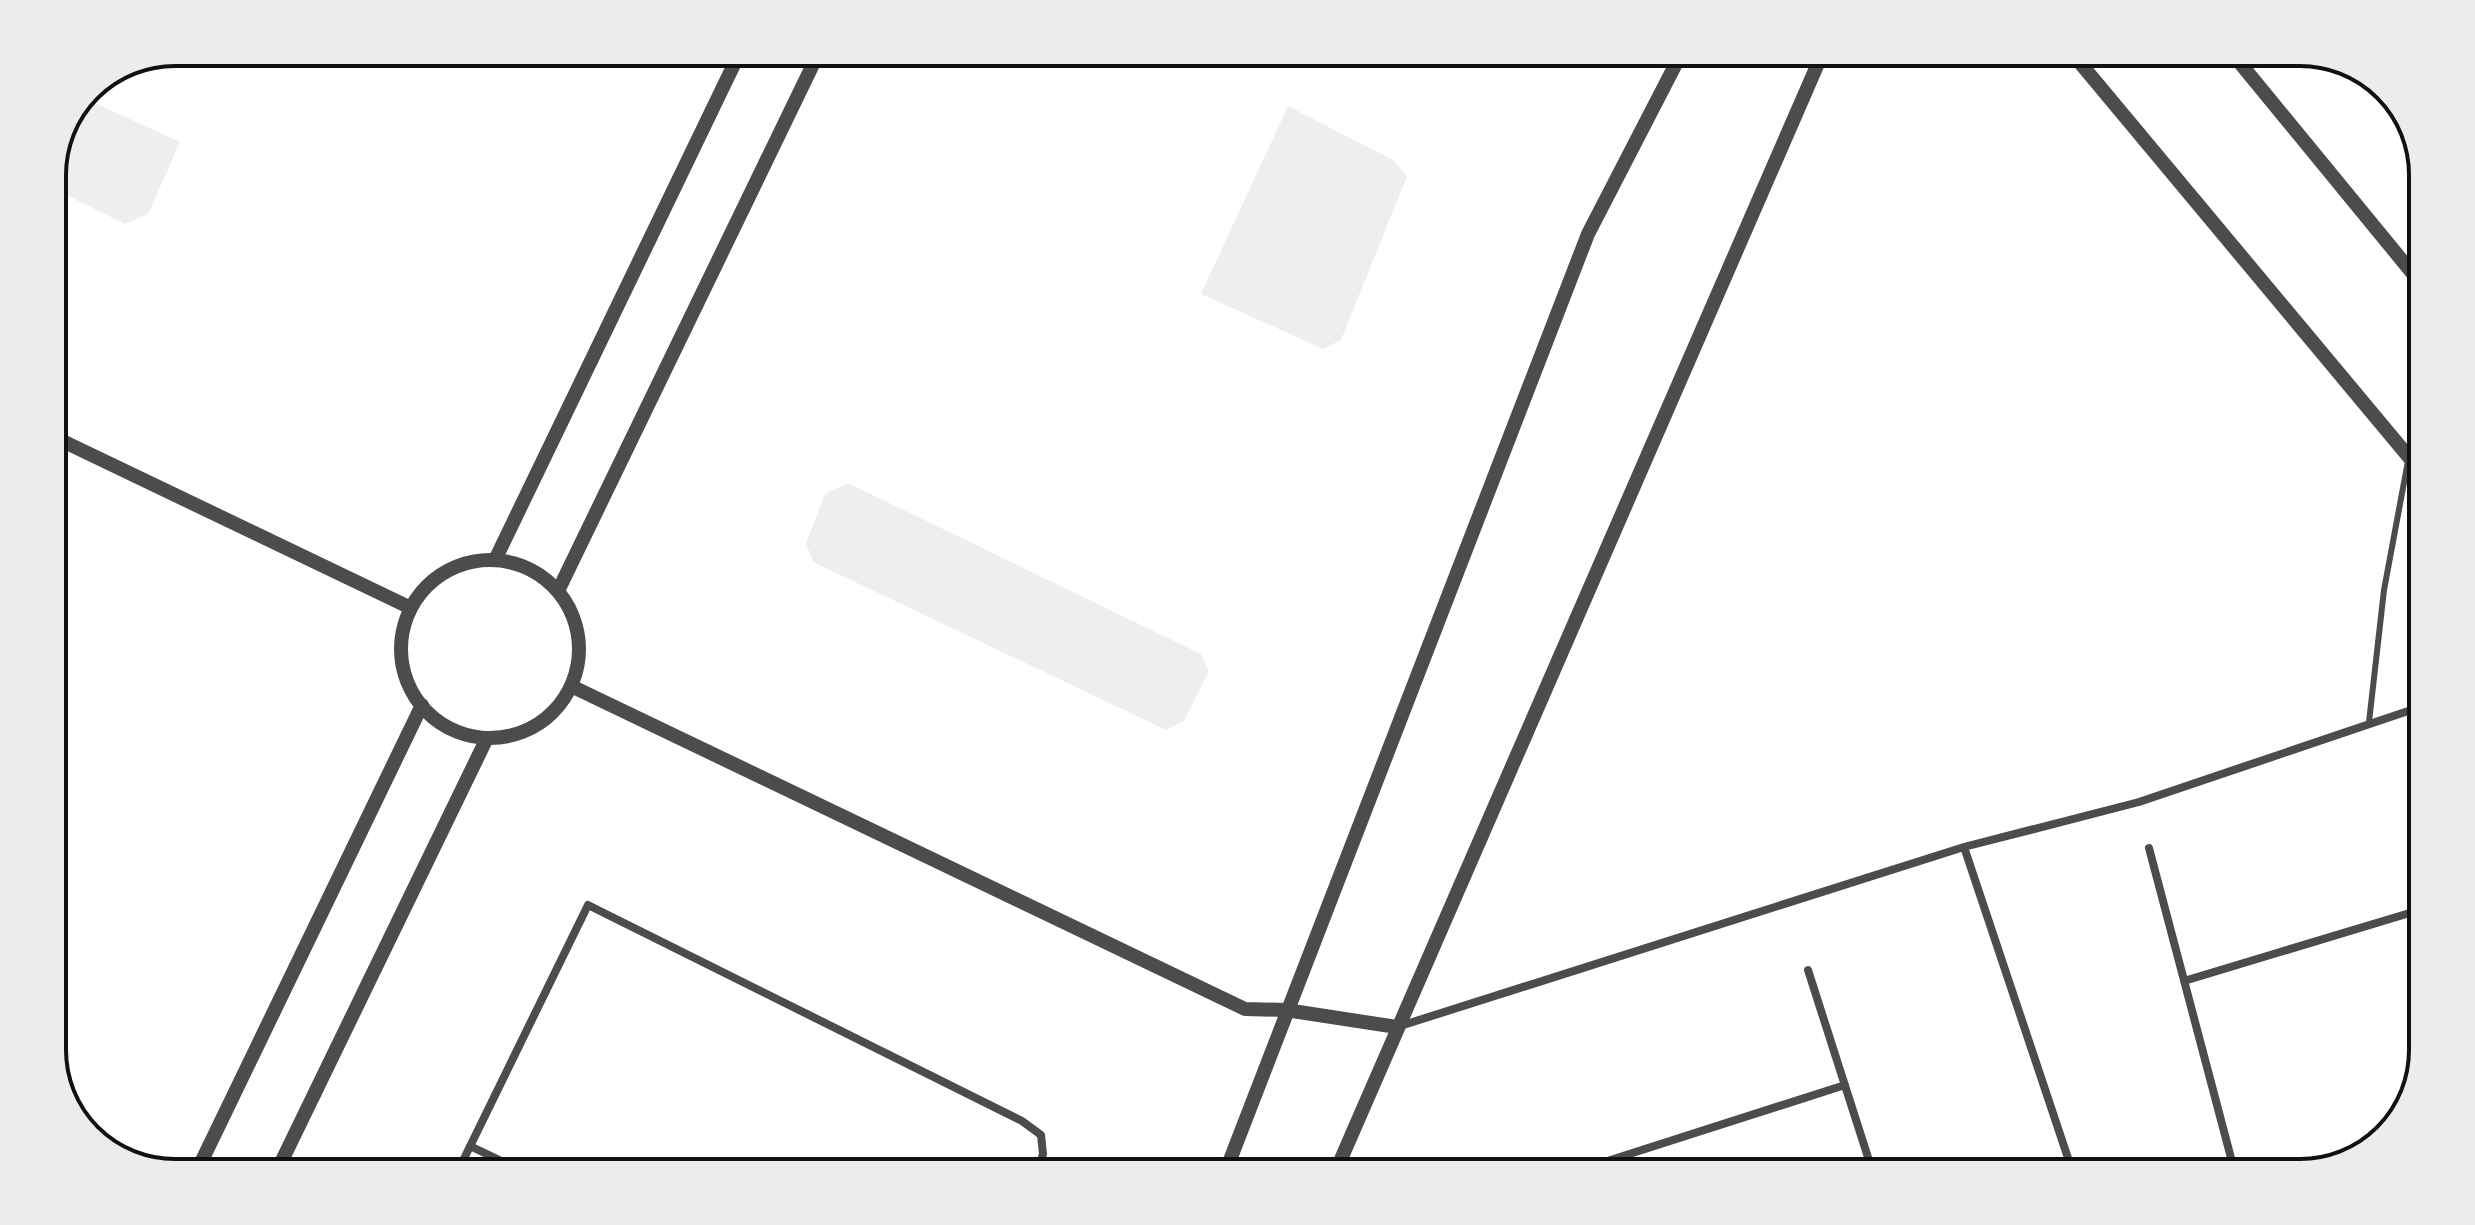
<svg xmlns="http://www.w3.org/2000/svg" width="2475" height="1225" font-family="'Archivo Narrow',sans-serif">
<rect width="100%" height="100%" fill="#fff"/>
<!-- green -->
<path fill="#eee" d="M84,98L180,142L148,214L125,224L52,188V168Z
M1288,106L1393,160L1407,176L1341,340L1323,349L1201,294Z
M848,483L1201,654L1209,671L1184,721L1166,730L813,562L806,543L825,494Z"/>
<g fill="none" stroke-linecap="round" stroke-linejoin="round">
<!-- service -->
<path stroke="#4c4c4c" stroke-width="6" d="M2369,722L2384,590L2408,461"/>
<!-- minor -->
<path stroke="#4c4c4c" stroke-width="8" d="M1964,847L2073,1173
M2149,848L2235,1173
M1808,970L1873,1173
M2184,981L2423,909
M1397,1027L1964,847L2139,802L2423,706
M470,1146L526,1173
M457,1173L588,905L1022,1121L1041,1135L1043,1154L1037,1173
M1570,1173L1845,1085
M2206,1173L2232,1164
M2290,1173L2373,1147"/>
<!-- tertiary -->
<path stroke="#4c4c4c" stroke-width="14" d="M2071,52L2423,474
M2231,52L2423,286
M52,436L411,608
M495,560L740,52
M401 649a89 89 0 1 1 178 0a89 89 0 1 1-178 0Z
M558,591L819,52
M571,686L1245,1009L1286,1010L1397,1027
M196,1173L422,705
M276,1173L487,738
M1225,1173L1588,234L1682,52
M1335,1173L1823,52"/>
</g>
<!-- crop -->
<path d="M0 0H2475V1225H0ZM175 66H2300A109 109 0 0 1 2409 175V1050A109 109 0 0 1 2300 1159H175A109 109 0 0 1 66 1050V175A109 109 0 0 1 175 66Z" fill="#ececec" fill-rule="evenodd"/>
<path fill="none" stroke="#111" stroke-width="4" d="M175 66H2300A109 109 0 0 1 2409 175V1050A109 109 0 0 1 2300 1159H175A109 109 0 0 1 66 1050V175A109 109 0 0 1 175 66Z"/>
</svg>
